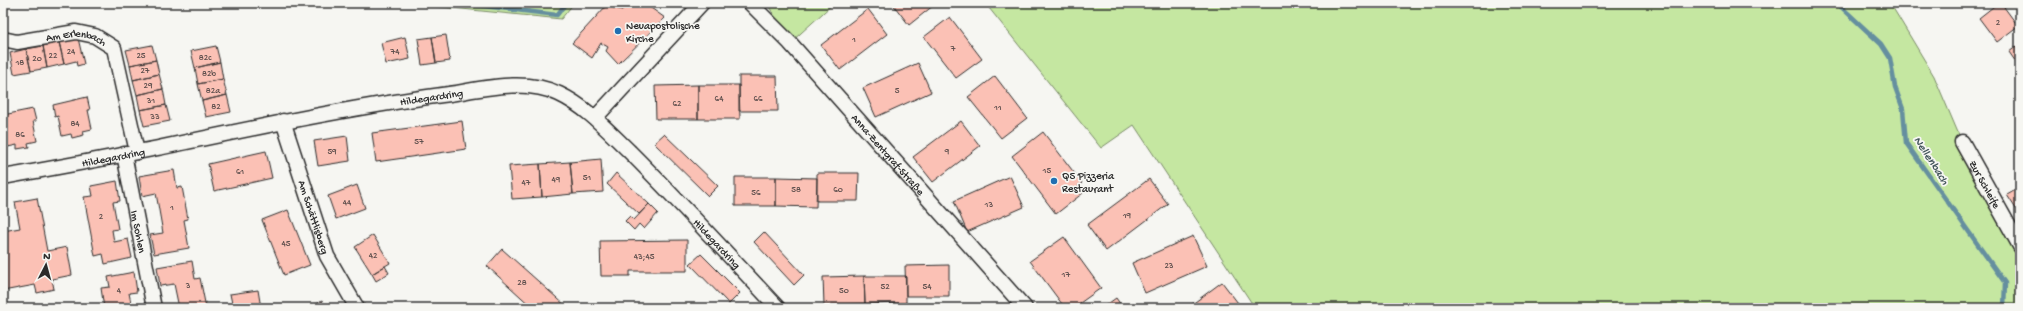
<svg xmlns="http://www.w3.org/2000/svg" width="2023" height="311" font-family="'Gochi Hand',sans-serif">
<rect width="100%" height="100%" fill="#f6f6f2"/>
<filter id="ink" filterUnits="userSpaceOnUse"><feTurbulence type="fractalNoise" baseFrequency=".025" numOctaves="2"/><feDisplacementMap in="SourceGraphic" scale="8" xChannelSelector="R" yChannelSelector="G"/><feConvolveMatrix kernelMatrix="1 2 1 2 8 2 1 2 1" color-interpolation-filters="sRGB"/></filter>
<g filter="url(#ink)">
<!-- green -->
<path fill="#c5e7a1" stroke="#788966" d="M402,3H574L561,19Z
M767,3H834L790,43Z
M985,3H1890L1934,76L1962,142L2020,246V308H1255L1134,125L1101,148Z"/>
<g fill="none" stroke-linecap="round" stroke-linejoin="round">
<!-- stream -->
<path stroke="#658f9f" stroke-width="4.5" d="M459,3L557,15L566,3
M1837,3L1881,44L1890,58L1895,87L1903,109L1906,143L2005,283L2004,308"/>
</g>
<!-- building -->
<path fill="#fbc1b5" stroke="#2b2b2b" d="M628,3H644L665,18L618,64L606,51L608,47L601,43L592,58L572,43L606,6L622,10Z
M892,3H933L934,5L909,25Z
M1998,3H2005L2007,5L2004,7L2018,26L1997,42L1979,18Z
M868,9L887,34L840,70L821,45Z
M950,17L982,59L956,78L924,37Z
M446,35L450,61L436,63L432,37Z
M405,37L410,59L386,64L381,43Z
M432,37L436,63L422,65L418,39Z
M78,38L84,64L77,66L76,61L64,64L59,42Z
M59,42L64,64L47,68L43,46Z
M2020,44V68L2009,52Z
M152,45L156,60L130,65L126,50Z
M43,46L47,68L31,71L26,49Z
M216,46L220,62L195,68L191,51Z
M26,49L31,71L14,74L10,53Z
M156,60L159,74L133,80L130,65Z
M220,62L223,79L198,84L195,68Z
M918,63L931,92L876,117L863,88Z
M159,74L163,89L137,95L133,80Z
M739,76H777L778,111H739Z
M995,76L1027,118L1001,138L968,97Z
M223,79L227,95L202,101L198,84Z
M698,85H739L740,119H698Z
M698,85V119H656L655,86Z
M163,89L166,105L140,110L137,95Z
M227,95L231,112L206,117L202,101Z
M87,97L90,110H88L92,129L83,131L84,135L72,138L71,134L62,136L58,116L55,117L53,105Z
M166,105L170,121L144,126L140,110Z
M33,109L36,121H33L37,141L28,143L29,147L17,149V145L8,147L3,127V115Z
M462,121L466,149L376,162L372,133Z
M961,121L980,146L933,182L913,157Z
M1043,132L1082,183L1078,186L1083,193L1056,214L1012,156Z
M664,134L718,186L708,196L654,143Z
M347,136L350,161L318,166L314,141Z
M266,151L272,178L214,191L208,164Z
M601,159L603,192L573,194L570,162Z
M570,162L573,194L542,197L540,164Z
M540,164L542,197L512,199L509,166Z
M174,170L177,188L182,187L188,219L184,220L189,248L154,254L150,235L163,233L156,193L142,196L139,176Z
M616,173L649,204L639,214L607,184Z
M817,173H859L858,201H817Z
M1010,176L1024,207L967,232L954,201Z
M735,177H776V206H735Z
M776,177L817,178L816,207L776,206Z
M1149,179L1168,204L1106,251L1087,225Z
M117,181L120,201L113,202L118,229L112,230L114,242L128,239L132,258L105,264L103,254L95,256L84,197L93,196L91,186Z
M357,185L365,208L336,219L328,196Z
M2019,188L2020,211L2018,212L2007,195Z
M37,198L47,251L67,247L72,275L52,279L54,289L37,293L35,285L3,291L7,308H3V231L20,228L15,202Z
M649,204L658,213L644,229L639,224L634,230L625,221L630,216L634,220Z
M288,210L310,265L284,275L262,220Z
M764,232L804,275L794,285L754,242Z
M373,235L390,263L372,274L355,247Z
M1193,236L1207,266L1145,293L1132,263Z
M1064,237L1101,288L1073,308H1065L1030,261Z
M687,240V271H630V276H601L600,241Z
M502,249L557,298L568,308H533L487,266Z
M701,254L740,293L729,304L690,264Z
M192,261L195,279L200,278L206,308H179L174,284L160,286L157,267Z
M949,265V296H906L905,266Z
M385,266L389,273L376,281L372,274Z
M134,272L137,292L129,293L132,308H104L101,288L110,287L108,277Z
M864,276H906V303L865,304Z
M864,276L865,304L824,305L823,277Z
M1222,282L1241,307L1187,308Z
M258,290L261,308H233L230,294Z
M1116,298L1123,308H1102Z
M322,301L326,308H309Z"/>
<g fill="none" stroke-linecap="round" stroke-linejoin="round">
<defs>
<g id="minor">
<path id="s1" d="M750,3L790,43L1025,308"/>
<path id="s2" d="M3,39L17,42L76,32L95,36L114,48L137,152"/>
<path d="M595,118L702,3"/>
<path id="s3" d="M283,121L327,256L357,308"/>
<path id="s4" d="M1962,142L2020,246"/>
<path id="s5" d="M124,154L154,308"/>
<path id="s6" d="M3,177C55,168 107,158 158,148C253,128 347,108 442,95C479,90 524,77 559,94C587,107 608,131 630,152C681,203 729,256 778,308"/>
</g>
</defs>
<!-- minor casing -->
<use href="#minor" stroke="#2b2b2b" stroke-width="17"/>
<!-- minor -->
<use href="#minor" stroke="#f6f6f2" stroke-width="14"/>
</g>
</g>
<!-- markers -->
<g fill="#1f6fb2" stroke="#f6f6f2" stroke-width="1.5">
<circle cx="618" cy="31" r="4"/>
<circle cx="1054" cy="181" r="4"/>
</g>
<g text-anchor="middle" stroke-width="3.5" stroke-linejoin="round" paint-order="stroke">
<!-- number labels -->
<g font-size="9" fill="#5f504e">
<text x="1998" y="25">2</text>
<text x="854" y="42">1</text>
<text x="953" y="51">7</text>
<text x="71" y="54">24</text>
<text x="395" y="54">74</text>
<text x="53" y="58">22</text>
<text x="141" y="58">25</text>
<text x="205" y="60">82c</text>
<text x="37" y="61">20</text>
<text x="20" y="65">18</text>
<text x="145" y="73">27</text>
<text x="209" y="76">82b</text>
<text x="148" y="88">29</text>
<text x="213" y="93">82a</text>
<text x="897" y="93">5</text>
<text x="719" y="101">64</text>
<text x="758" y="101">66</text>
<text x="151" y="103">31</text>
<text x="677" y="106">62</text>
<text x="216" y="109">82</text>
<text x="998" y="110">11</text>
<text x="155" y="119">33</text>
<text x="75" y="126">84</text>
<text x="20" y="137">86</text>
<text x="419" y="144">57</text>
<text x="332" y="154">59</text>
<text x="947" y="154">9</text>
<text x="1047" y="173">15</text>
<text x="240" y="174">61</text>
<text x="587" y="180">51</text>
<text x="556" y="182">49</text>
<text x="526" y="185">47</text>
<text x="796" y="192">58</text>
<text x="838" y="192">60</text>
<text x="756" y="195">56</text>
<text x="347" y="205">44</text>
<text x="989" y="207">13</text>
<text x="172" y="210">1</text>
<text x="1127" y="218">19</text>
<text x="101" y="219">2</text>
<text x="286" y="246">45</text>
<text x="373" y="258">42</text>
<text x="644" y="259">43;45</text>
<text x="1169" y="268">23</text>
<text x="1066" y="277">17</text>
<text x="522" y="285">28</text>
<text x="188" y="288">3</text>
<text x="885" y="289">52</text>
<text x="927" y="289">54</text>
<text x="119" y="293">4</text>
<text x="844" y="293">50</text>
</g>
<!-- poi labels -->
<g font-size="11" fill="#2b2b2b" stroke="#f6f6f2" text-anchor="start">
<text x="626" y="29">Neuapostolische<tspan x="626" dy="13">Kirche</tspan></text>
<text x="1062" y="179">Q5 Pizzeria<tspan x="1062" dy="13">Restaurant</tspan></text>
</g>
<!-- street labels -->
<g font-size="11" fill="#2b2b2b" stroke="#f6f6f2">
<text dy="4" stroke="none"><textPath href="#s2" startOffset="75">Am Erlenbach</textPath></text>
<text dy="4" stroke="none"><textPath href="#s6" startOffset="436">Hildegardring</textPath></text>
<text dy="4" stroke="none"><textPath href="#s1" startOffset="205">Anna-Zentgraf-Straße</textPath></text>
<text dy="4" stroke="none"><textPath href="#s6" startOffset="112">Hildegardring</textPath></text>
<text dy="4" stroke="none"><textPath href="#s4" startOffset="48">Zur Schleife</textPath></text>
<text dy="4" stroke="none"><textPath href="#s3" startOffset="101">Am Schättlisberg</textPath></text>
<text dy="4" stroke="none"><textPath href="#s5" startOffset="79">Im Sohlen</textPath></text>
<text dy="4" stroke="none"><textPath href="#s6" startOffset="784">Hildegardring</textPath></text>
</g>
<!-- water labels -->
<g font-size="12" font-style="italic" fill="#43555b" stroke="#f6f6f2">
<text transform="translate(1932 160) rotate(57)" y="4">Nellenbach</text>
</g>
</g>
<!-- margin -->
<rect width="2023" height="311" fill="none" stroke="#f6f6f2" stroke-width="16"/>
<rect x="8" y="8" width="2007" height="295" fill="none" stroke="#2b2b2b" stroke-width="1.5" filter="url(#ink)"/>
<!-- north arrow -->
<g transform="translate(46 265) rotate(6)" stroke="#f6f6f2" stroke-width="3" paint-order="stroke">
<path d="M0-3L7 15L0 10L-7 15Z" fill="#2b2b2b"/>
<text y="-6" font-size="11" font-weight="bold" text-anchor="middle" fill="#2b2b2b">N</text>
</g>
</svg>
